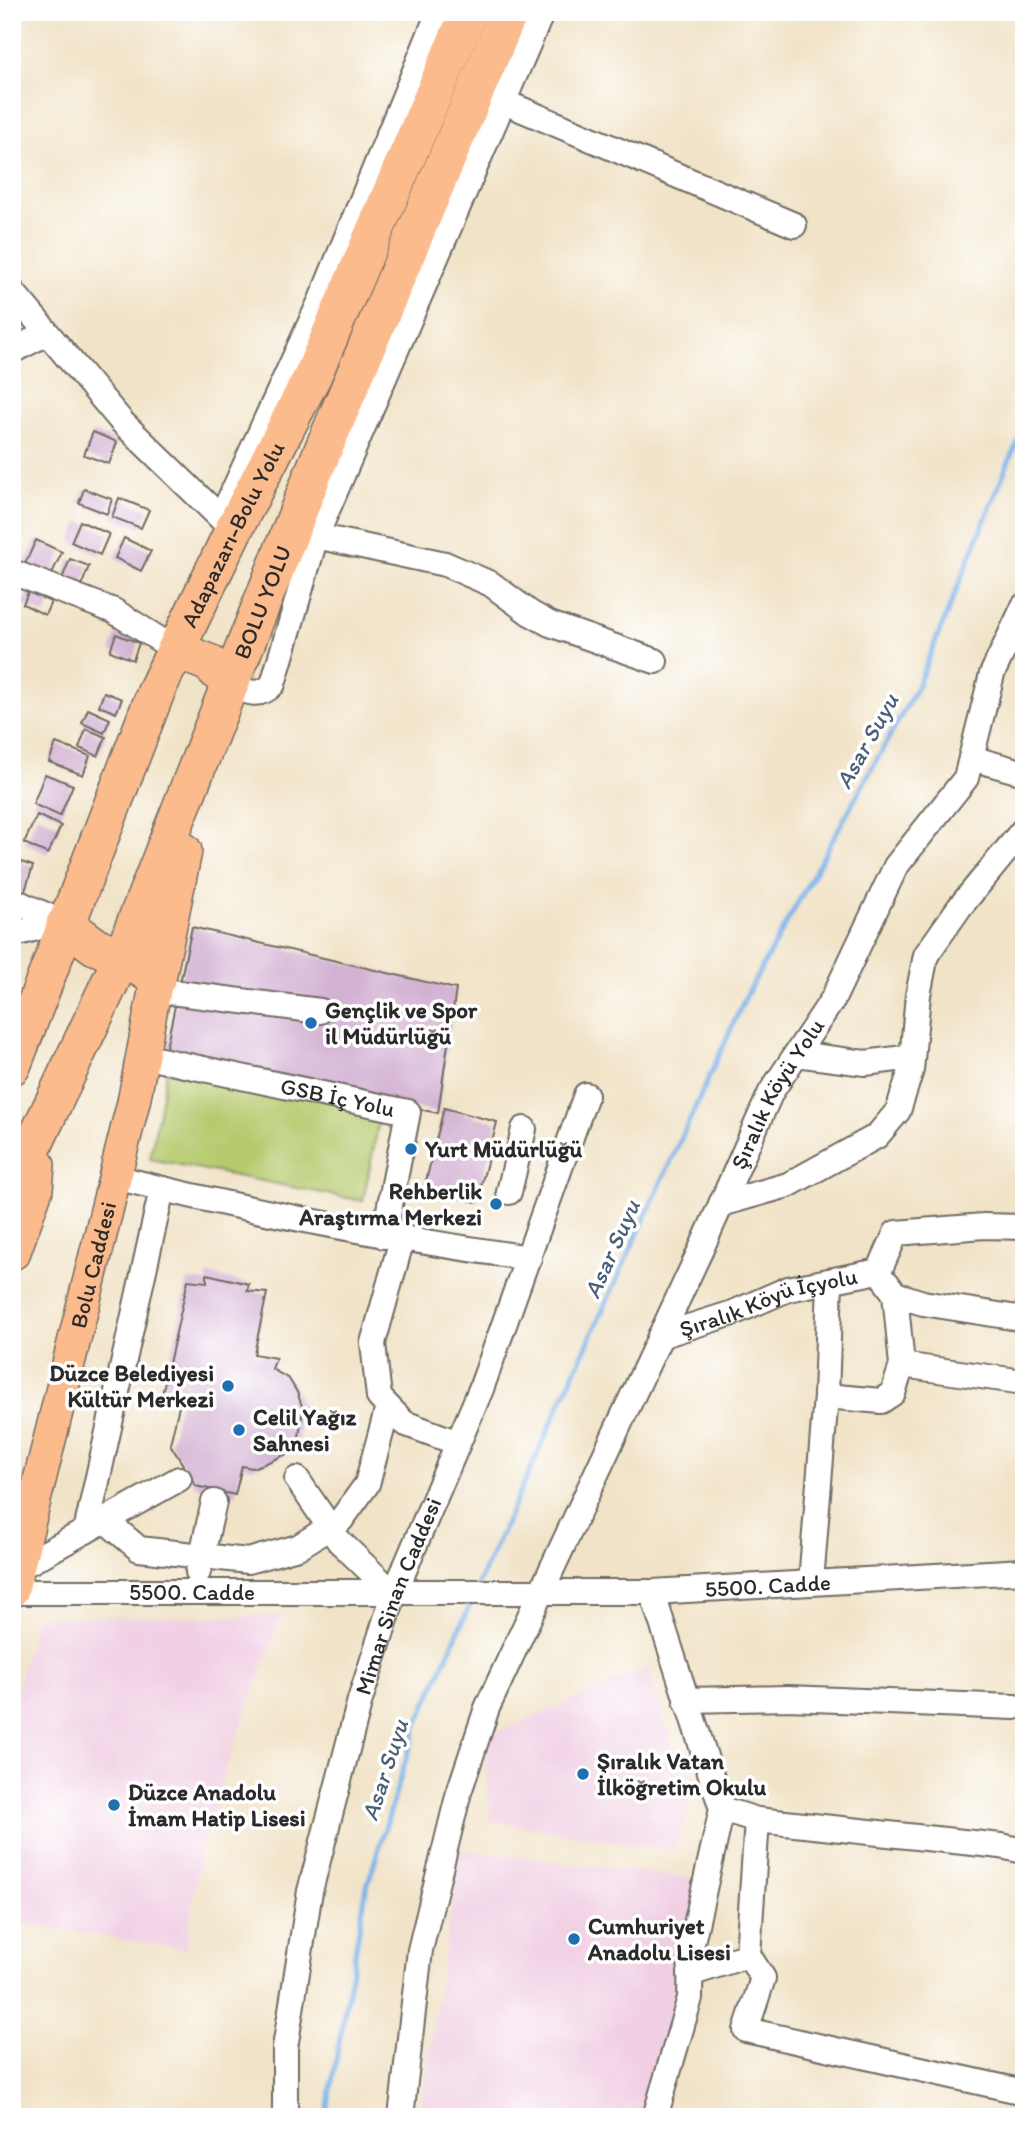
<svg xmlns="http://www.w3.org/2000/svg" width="1036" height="2129" font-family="Itim,sans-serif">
<rect width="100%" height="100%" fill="#fff"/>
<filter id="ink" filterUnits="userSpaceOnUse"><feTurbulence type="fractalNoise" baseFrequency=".0143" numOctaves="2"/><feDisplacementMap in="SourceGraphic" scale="14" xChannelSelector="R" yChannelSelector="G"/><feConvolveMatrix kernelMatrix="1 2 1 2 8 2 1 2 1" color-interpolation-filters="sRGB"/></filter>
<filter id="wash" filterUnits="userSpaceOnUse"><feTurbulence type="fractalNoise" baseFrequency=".00686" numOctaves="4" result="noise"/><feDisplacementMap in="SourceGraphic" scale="28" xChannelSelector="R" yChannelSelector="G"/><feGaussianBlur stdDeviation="1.57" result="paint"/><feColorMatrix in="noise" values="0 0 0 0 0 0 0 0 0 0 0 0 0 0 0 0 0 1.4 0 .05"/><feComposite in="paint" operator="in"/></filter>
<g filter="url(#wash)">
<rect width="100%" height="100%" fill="#f1e3c7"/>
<!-- built -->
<path fill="#f1d0e4" d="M281,1616L230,1756L200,1853L186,1949L12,1922V1710L35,1617Z
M648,1668L690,1808L673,1851L491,1821L482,1739Z
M460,1850L715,1881L663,2117H419Z"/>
<!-- green -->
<path fill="#b6ca6e" stroke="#707a4c" stroke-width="2" d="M167,1069L381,1111L363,1201L150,1159Z"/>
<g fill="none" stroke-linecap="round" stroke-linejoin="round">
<!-- stream -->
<path stroke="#78b0e8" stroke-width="5" d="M478,1584L746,996L917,687L1011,456L1024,430
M326,2117L366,1890L416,1727L472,1600"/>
</g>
<g id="blocks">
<!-- building -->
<path fill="#d3b1d3" d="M93,432L117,442L109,464L84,455Z
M84,489L112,499L107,514L79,503Z
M119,498L149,510L141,528L112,517Z
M80,521L109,534L100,555L71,542Z
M124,538L151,551L141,571L115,558Z
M36,540L62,552L49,580L23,568Z
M70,559L89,566L79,592L60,584Z
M28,592L51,602L45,615L23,604Z
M116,634L139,643L133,660L110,651Z
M104,692L122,699L116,713L99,706Z
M88,709L110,719L104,733L82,723Z
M86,729L106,737L98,756L79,748Z
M56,743L90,756L83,775L49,762Z
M45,774L73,785L60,816L33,804Z
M37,815L61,826L48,854L24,843Z
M12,859L33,866L24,894L12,890Z
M192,927L456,989L438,1113L164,1057Z
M444,1108L497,1122L477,1202L424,1189Z
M207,1274L249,1284L247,1291L267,1293L254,1354L276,1358L272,1369L289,1379L297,1392L303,1409L299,1437L287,1454L264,1464L252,1468L242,1466L235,1495L196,1486L170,1444L181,1398L162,1394L188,1280L207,1282Z"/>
</g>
</g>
<g filter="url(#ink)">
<use href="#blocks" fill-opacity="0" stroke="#706b62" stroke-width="2"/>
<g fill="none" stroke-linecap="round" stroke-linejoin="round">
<defs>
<g id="minor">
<path d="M504,102L794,225"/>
<path d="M12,291L122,422L233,530"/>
<path d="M12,351L47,333"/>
<path d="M226,507L321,300L439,12"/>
<path d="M316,536L445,564L491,584L530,613L550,624L655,661"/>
<path d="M12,572L114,611L176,650"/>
<path d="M230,684C246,692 259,699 273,684L316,536L542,12"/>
<path d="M971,758L1024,773"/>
<path d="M12,900L50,917"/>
<path d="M12,935L47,925L65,924"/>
<path d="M155,990L320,1011"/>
<path d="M796,1054L865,1063L912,1057"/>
<path id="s1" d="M142,1056L408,1112L384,1236"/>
<path d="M115,1177C251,1212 390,1238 529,1258"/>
<path d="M509,1192L524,1129"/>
<path d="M721,1204L788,1185L877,1136L898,1111L911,1070L918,995L926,955L959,908L1024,829"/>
<path d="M402,1239L373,1343L379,1397L404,1423L458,1443"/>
<path d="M879,1271L896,1233L984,1226L1024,1227"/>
<path d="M887,1283L895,1294L923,1303L1024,1319"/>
<path id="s2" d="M660,1336L733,1313L788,1289L879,1271"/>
<path d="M902,1365L1024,1382"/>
<path d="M826,1396L881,1401L893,1393L902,1365L895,1294"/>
<path d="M297,1479L339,1541L394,1594"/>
<path d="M105,1520L139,1549L248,1561L298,1547L341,1520L367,1484L388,1407"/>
<path d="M86,1531L162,1189"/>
<path d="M17,1569L179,1479"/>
<path d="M198,1572L214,1502"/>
<path d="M811,1582L826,1396L830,1281"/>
<path id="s3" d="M12,1592H652L1024,1571"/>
<path d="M652,1592L722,1809L691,1947L690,1998L655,2117"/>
<path d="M686,1700L788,1698L1014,1707"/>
<path d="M757,1820L1001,1846L1024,1851"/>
<path d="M748,1955L763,1978L746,2030L1024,2092"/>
<path d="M690,1974L748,1955L757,1820L722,1809"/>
<path id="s4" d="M285,2117V2048L310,1891L360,1700L394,1594L481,1389L586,1095"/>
<path id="s5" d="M401,2117L420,1950L459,1792L487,1708L702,1247L771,1092L833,999L896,866L966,778L992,674L1024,606"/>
</g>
<g id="major">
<path id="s6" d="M12,1591L134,1100L157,978"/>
</g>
<g id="highway">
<path d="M176,650L209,663L230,684"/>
<path d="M65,924L95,946L122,957L157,978L183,851"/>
<path id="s7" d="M12,1066L157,689L233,531L313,375L469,12"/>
<path id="s8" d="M12,1191L122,957L315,469L509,12"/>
<path d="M12,1251L34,1189L36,1165"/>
</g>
</defs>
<!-- minor casing -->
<use href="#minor" stroke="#706b62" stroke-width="28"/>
<!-- major casing -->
<use href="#major" stroke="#706b62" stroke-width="35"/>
<!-- highway casing -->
<use href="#highway" stroke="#706b62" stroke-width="40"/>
<!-- minor -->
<use href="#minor" stroke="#fff" stroke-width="24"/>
<!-- major -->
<use href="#major" stroke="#fbbb8d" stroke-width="32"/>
<!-- highway -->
<use href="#highway" stroke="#fbbb8d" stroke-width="37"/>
</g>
</g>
<!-- markers -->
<g fill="#1f6fb2" stroke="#fff" stroke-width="2.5">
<circle cx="311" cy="1023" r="7"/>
<circle cx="411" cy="1149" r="7"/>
<circle cx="496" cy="1204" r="7"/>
<circle cx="228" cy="1386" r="7"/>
<circle cx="239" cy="1430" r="7"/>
<circle cx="583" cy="1774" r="7"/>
<circle cx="114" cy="1805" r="7"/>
<circle cx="574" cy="1939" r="7"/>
</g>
<g text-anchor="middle" stroke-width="7" stroke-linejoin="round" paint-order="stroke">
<!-- street labels -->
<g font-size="23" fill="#2b2b2b" stroke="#fff">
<text dy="8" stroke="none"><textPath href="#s7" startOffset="576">Adapazarı-Bolu Yolu</textPath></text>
<text dy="8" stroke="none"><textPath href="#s8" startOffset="640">BOLU YOLU</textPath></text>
<text dy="8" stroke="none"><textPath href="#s5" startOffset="1099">Şıralık Köyü Yolu</textPath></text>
<text dy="8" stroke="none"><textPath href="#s1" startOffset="200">GSB İç Yolu</textPath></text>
<text dy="8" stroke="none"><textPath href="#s6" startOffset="336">Bolu Caddesi</textPath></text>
<text dy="8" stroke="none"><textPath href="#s2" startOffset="114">Şıralık Köyü İçyolu</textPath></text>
<text dy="8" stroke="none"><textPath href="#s3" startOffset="756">5500. Cadde</textPath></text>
<text dy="8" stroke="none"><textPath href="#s3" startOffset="180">5500. Cadde</textPath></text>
<text dy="8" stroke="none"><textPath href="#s4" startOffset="536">Mimar Sinan Caddesi</textPath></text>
</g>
<!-- poi labels -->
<g font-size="23" font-weight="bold" fill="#2b2b2b" stroke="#fff" text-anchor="start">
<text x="325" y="1018">Gençlik ve Spor<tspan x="325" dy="26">il Müdürlüğü</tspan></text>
<text x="425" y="1157">Yurt Müdürlüğü</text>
<text x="482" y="1199" text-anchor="end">Rehberlik<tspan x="482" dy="26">Araştırma Merkezi</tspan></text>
<text x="214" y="1381" text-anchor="end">Düzce Belediyesi<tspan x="214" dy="26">Kültür Merkezi</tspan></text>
<text x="253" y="1425">Celil Yağız<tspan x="253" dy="26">Sahnesi</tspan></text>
<text x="597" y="1769">Şıralık Vatan<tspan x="597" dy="26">İlköğretim Okulu</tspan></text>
<text x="128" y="1800">Düzce Anadolu<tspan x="128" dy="26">İmam Hatip Lisesi</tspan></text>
<text x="588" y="1934">Cumhuriyet<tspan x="588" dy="26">Anadolu Lisesi</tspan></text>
</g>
<!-- water labels -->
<g font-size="24" font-style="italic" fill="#4a6077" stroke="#fff">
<text transform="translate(867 741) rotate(-61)" y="8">Asar Suyu</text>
<text transform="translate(612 1249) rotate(-66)" y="8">Asar Suyu</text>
<text transform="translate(385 1770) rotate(-72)" y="8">Asar Suyu</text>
</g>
</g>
<!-- margin -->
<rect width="1036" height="2129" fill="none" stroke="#fff" stroke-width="42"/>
</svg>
